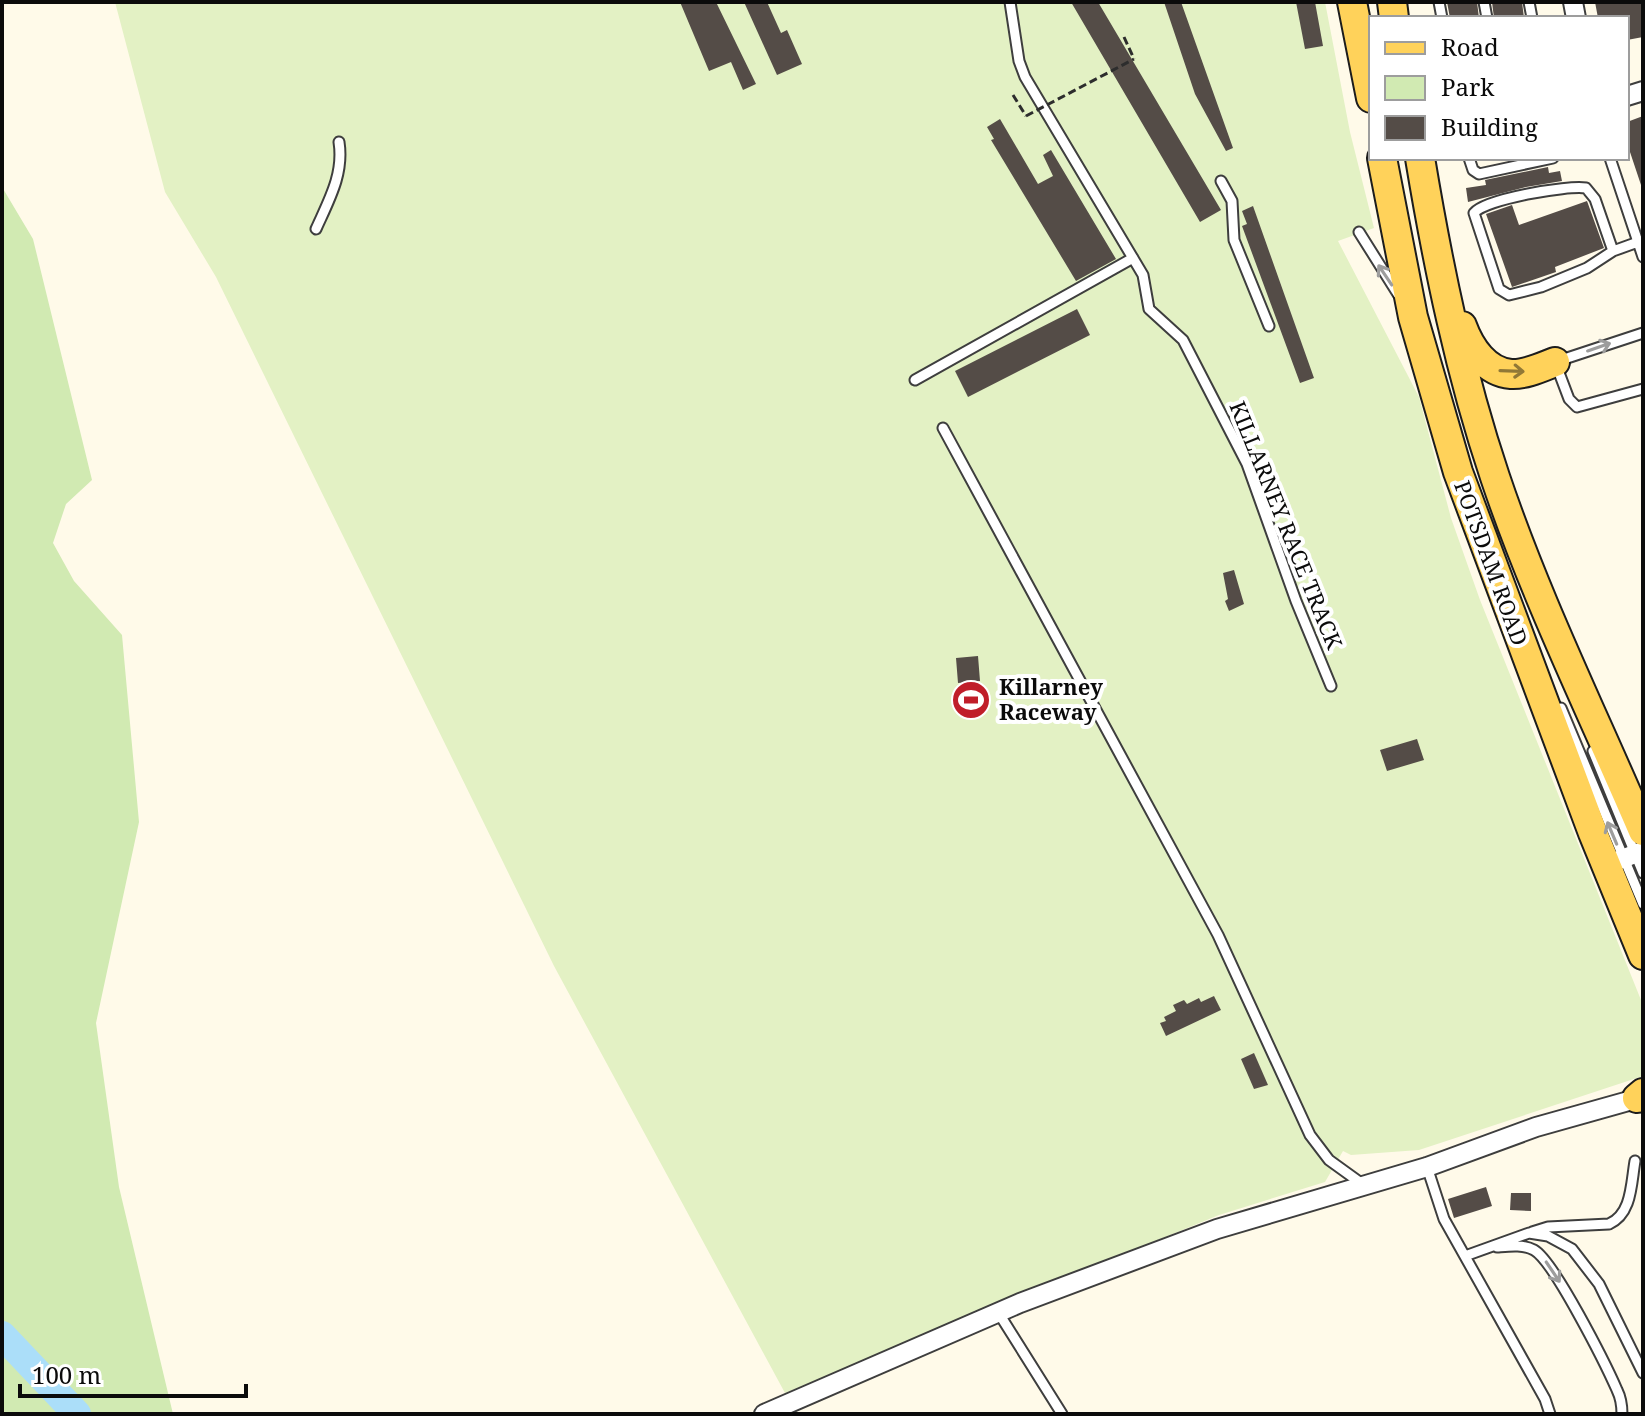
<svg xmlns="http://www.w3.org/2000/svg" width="1645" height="1416" font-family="'Noto Serif',serif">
<rect width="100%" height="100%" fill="#fffae9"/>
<!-- green -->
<path fill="#d1eab2" d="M2,187L33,239L92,480L66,504L53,543L74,581L122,635L139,822L96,1023L119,1187L173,1414H2Z"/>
<!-- pitch -->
<path fill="#e3f1c4" d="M115,2H1325L1350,132L1374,228L1338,241L1419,397L1451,518L1480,600L1643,1005V1076L1419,1150L1351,1155L1343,1151L1325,1182L1219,1215L785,1393L554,966L216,277L165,192Z"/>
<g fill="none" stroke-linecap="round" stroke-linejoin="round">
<!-- river -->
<path stroke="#abdef9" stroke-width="28" d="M2,1335L77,1414"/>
</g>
<!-- building -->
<path fill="#544c47" d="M680,2H716L756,84L743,90L731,62L709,71Z
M744,2H767L781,33L787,30L802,64L777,75Z
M1071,2H1098L1221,210L1200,222Z
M1164,2H1181L1233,148L1226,151L1195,94Z
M1296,2H1315L1323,46L1305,49Z
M1447,2H1477L1479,18H1450Z
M1492,2H1522L1524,18H1494Z
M1595,2H1643V37L1627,40V18H1598Z
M1643,116V184L1641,185L1627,143V122Z
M1000,119L1038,184L1053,176L1043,155L1051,150L1116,259L1076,281L991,140L994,139L987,127Z
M1548,167L1549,173L1560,171L1562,181L1526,187L1468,202L1466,188L1486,185L1485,180Z
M1587,201L1604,248L1555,267L1556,272L1512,287L1486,214L1512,205L1519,225Z
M1253,206L1314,378L1300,383L1242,226L1247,224L1242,211Z
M1077,309L1090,335L968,397L955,371Z
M1234,570L1244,604L1229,611L1225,601L1228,599L1223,573Z
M978,656L980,681L958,683L956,658Z
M1417,739L1424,760L1387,771L1380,750Z
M1214,996L1221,1010L1166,1036L1160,1023L1166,1021L1164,1017L1176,1011L1173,1005L1184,1000L1187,1004L1199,998L1201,1002Z
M1254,1053L1268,1085L1254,1089L1241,1059Z
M1486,1187L1492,1206L1454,1218L1448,1199Z
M1511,1193H1531V1211L1510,1210Z"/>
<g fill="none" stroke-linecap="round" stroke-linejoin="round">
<defs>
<path id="lane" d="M1010,2L1019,61L1025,77L1143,275L1149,309L1183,340L1247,464L1296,601L1331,686
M1439,2L1442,18
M1484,2L1487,18
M1529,2L1532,18
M1469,158L1473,170L1479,174L1553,158
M1610,158L1643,257
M1221,181L1232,201L1234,240L1269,326
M316,229C329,200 344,174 339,142
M1359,232L1398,294
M1613,251L1595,199L1586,188C1567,185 1485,199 1474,213L1499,289L1509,295L1541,287L1587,268L1613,251L1638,242
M1643,333L1555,362L1569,399L1577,407L1643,389
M915,380L1133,258
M943,428L1218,935L1310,1135L1329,1160L1365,1186
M1561,708L1643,904
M1593,751L1643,873
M1427,1167L1444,1219L1545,1399L1550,1414
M1532,1232L1548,1227L1609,1224C1632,1214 1631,1184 1635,1161
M1497,1247C1509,1246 1523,1244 1534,1250C1554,1261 1606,1365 1617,1390C1621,1398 1622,1405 1622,1414
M1465,1256L1529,1233L1548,1236L1572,1249L1599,1284L1643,1373
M998,1312L1062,1414"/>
<path id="street" d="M1573,2L1576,18
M1627,96L1643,91
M1606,865L1643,851
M764,1414L1020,1303L1217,1229L1427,1167L1536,1127L1643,1097"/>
<path id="primary" d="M1352,2L1371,98
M1392,2L1394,18
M1382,158L1413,317L1458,472L1593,833L1643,955
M1420,158C1438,266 1460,373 1495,477C1536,599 1593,714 1643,831
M1462,326C1470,348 1486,372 1511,374C1525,375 1542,367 1555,362
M1637,1098L1643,1093"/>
</defs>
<!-- lane casing -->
<use href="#lane" stroke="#3e3e3e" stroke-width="13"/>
<!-- street casing -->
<use href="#street" stroke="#3e3e3e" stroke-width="22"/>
<!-- primary casing -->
<use href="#primary" stroke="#1c1c1c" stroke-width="32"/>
<!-- path -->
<path stroke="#2d2d2d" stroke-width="3" stroke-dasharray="8 4" stroke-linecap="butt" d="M1124,37L1134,59
M1013,95L1026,116"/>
<!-- lane -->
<use href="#lane" stroke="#fff" stroke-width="9"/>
<!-- street -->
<use href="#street" stroke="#fff" stroke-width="18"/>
<!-- primary -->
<use href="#primary" stroke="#ffd25a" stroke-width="28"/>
<!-- path-bridge -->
<path stroke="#2d2d2d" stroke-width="3" stroke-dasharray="8 4" stroke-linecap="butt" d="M1026,116L1134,59"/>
</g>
<!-- one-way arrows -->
<defs><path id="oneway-shaft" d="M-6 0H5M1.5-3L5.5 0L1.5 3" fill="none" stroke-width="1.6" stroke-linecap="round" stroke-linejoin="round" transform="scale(2)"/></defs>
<g stroke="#9d9d9d">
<use href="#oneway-shaft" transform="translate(1385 275) rotate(-124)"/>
<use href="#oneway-shaft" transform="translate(1599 347) rotate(-19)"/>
<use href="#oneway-shaft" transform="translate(1612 833) rotate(-113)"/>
<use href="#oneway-shaft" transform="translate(1553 1272) rotate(56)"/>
</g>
<use stroke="#917836" href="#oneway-shaft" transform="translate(1512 371) rotate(2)"/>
<!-- icons -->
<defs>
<symbol id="stadium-disc" viewBox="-11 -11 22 22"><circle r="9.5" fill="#c01e2a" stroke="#fff"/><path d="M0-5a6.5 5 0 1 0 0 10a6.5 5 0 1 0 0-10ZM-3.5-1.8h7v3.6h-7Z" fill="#fff"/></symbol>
</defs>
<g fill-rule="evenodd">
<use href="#stadium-disc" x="949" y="678" width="44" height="44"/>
</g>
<g text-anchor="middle" stroke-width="8" stroke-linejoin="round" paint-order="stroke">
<!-- street labels -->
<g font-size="22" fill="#0b0b0b" stroke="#fff">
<text transform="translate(1286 525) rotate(68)" y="8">KILLARNEY RACE TRACK</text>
<text transform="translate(1491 563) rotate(70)" y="8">POTSDAM ROAD</text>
</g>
<!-- poi labels -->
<g font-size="22" font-weight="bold" fill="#0b0b0b" stroke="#fff" text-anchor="start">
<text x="999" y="695">Killarney<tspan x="999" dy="25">Raceway</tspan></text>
</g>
</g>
<!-- border -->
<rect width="1645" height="1416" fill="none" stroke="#0b0b0b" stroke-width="8"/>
<!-- legend -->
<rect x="1369" y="16" width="260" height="144" fill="#ffffff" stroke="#9d9d9d" stroke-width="2"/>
<rect x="1385" y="42" width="40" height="12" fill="#ffd25a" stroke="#9d9d9d" stroke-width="2"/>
<text x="1441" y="56" font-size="24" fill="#0b0b0b">Road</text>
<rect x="1385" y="76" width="40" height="24" fill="#d1eab2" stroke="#9d9d9d" stroke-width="2"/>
<text x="1441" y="96" font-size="24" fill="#0b0b0b">Park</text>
<rect x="1385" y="116" width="40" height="24" fill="#544c47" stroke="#9d9d9d" stroke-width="2"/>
<text x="1441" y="136" font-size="24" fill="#0b0b0b">Building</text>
<!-- scale -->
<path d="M20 1384v12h226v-12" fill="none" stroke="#0b0b0b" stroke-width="4"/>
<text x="32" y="1384" font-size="24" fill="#0b0b0b" stroke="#ffffff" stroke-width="6" paint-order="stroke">100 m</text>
</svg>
